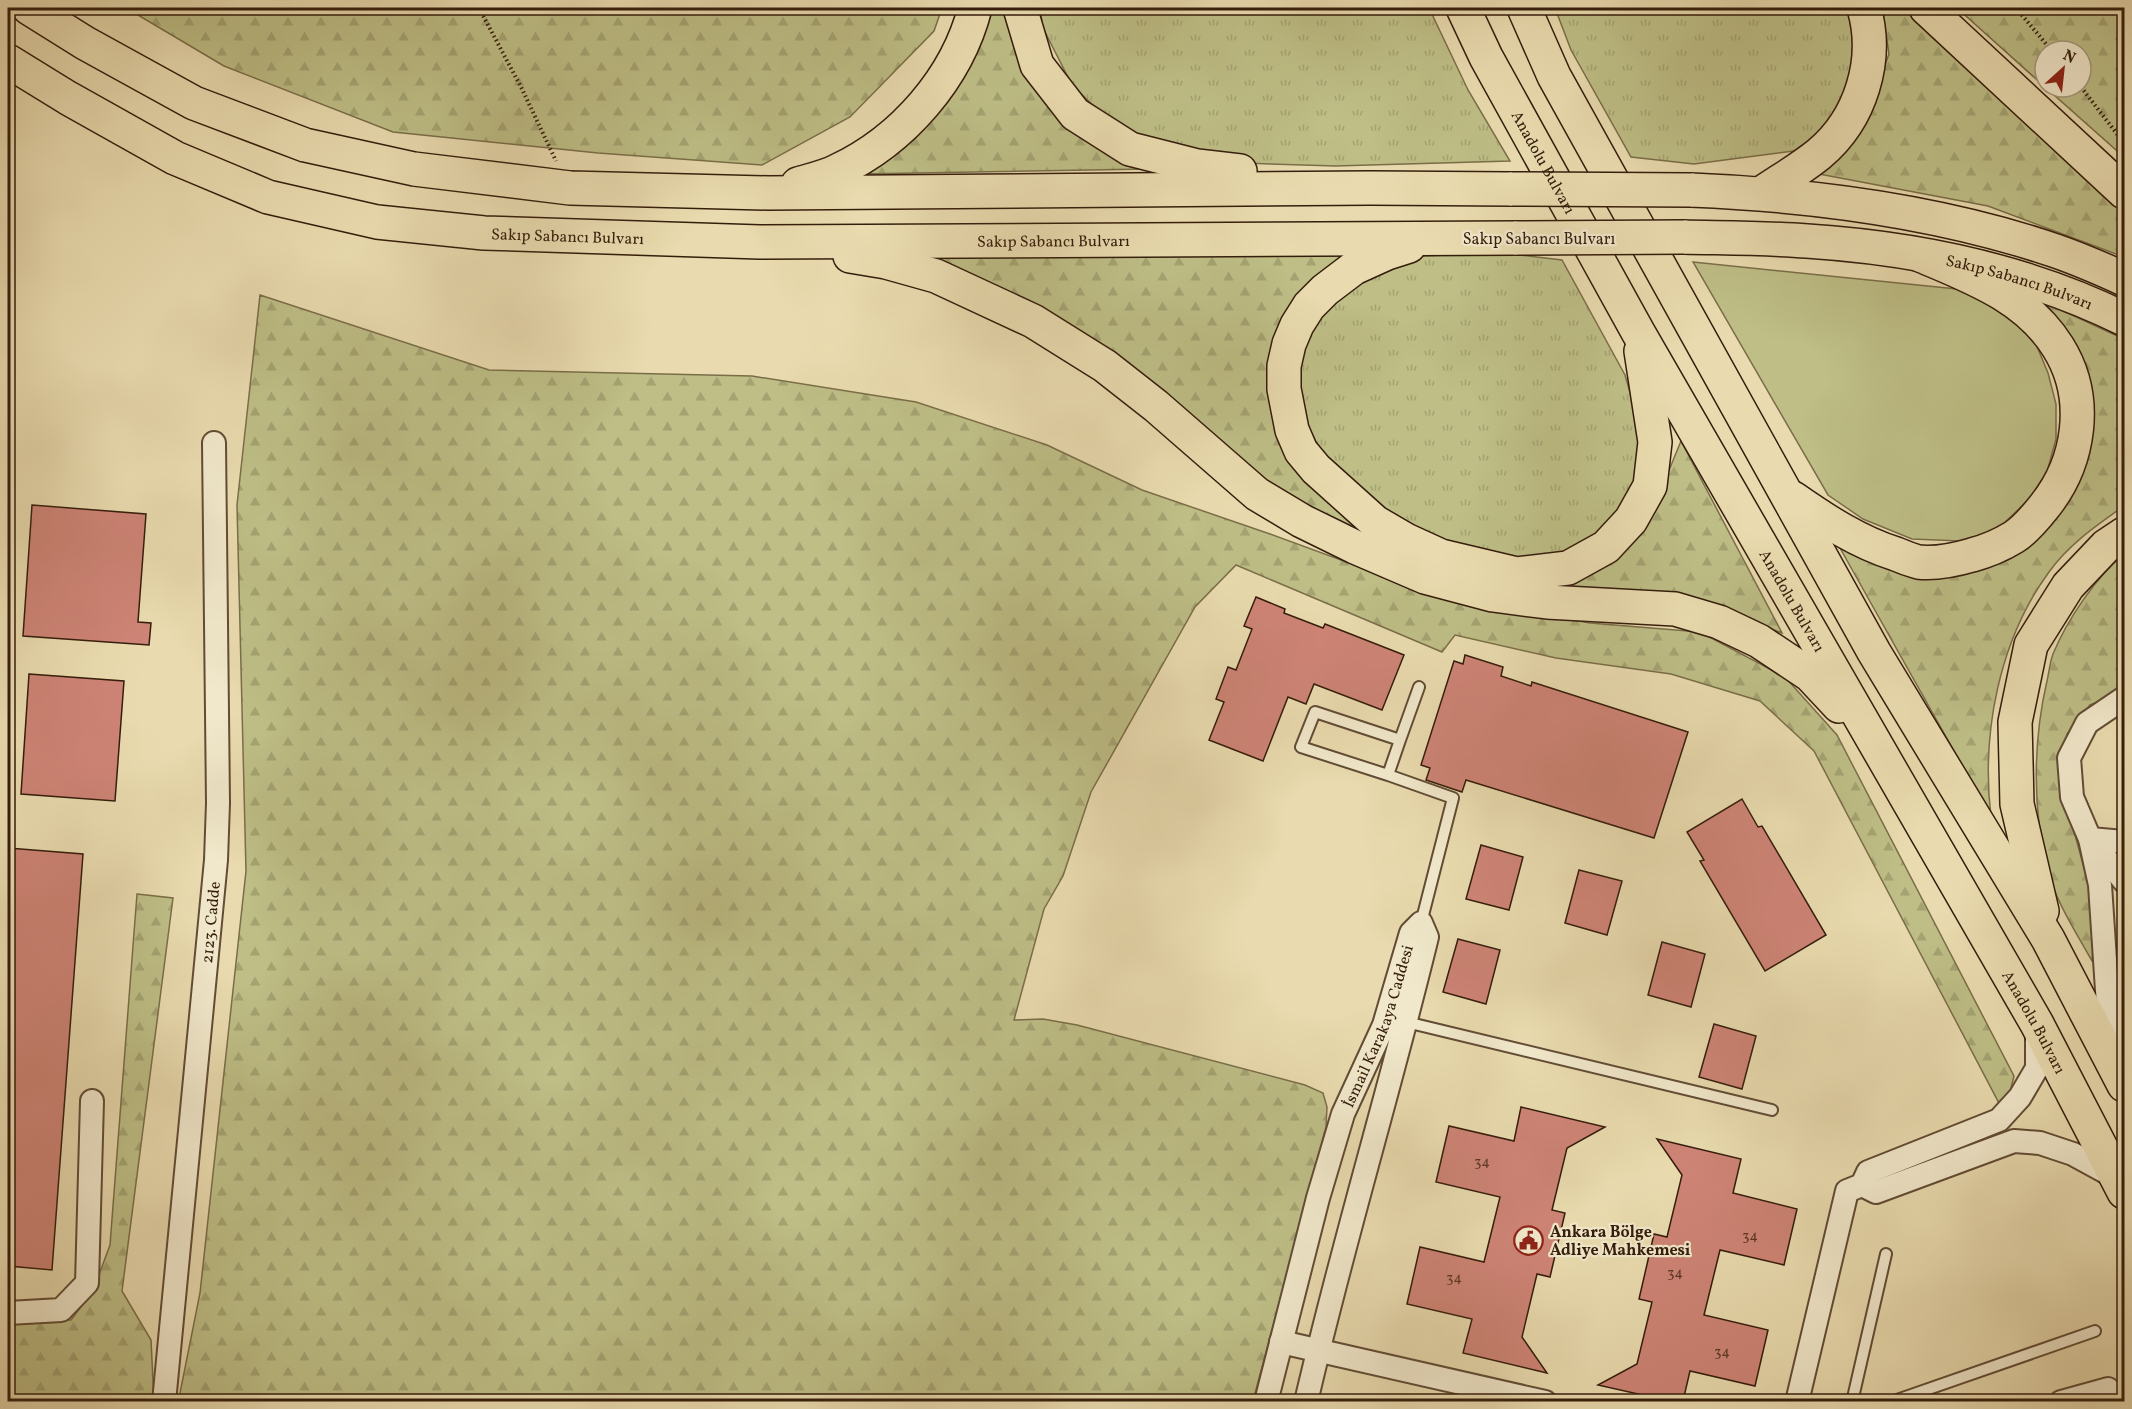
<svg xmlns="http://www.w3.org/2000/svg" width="2132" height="1409" font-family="Vollkorn,serif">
<defs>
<pattern id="forest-firs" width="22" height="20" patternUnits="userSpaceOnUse" patternTransform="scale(1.5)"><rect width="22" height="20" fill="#bebe86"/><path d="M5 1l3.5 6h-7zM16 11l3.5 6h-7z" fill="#a4a372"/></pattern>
<pattern id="park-tufts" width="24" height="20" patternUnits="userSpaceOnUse" patternTransform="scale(1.5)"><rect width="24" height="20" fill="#bebe86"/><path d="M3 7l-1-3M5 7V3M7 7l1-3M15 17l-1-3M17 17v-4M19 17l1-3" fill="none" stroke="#a4a372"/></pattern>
</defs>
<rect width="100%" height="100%" fill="#e9dbaf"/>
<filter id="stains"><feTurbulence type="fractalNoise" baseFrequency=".00333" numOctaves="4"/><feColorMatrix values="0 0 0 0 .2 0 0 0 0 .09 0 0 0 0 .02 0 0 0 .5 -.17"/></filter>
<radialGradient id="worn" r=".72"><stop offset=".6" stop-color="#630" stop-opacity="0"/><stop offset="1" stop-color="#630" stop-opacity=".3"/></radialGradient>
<!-- grass -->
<path fill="#bebe86" stroke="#7a6e49" stroke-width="1.5" d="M1693,262L1957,289L1990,304L2018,323L2036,344L2048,373L2056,404V439L2047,472L2029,499L1997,530L1961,541L1912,539L1863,519L1828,495Z"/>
<!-- forest -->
<path fill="url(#forest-firs)" stroke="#7a6e49" stroke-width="1.5" d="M126,8H942L934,31L850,117L762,165L598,153L393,132L224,66Z
M990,8H1016L1039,83L1146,169L857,174Z
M1882,8H1914L2124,203V257L1988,206L1819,174L1869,109L1889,54Z
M1957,8H2124V157L2045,87H2081V51H2045V87Z
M1364,248L1307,290L1300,466L1656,502L1681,441L1782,633L1703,602L1648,593L1477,579L1321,521L912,251Z
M260,295L489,370L752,376L916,402L1047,445L1142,490L1270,534L1442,597L1590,623L1700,632L1785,677L1837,735L2014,1076L2010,1092L2000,1105L1814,751L1760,701L1671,674L1556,658L1455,635L1442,652L1236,565L1195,607L1091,792L1063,876L1044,909L1014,1020L1043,1019L1077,1025L1305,1085L1323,1093L1327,1107L1326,1127L1253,1401L181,1402L180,1393L200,1293L246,871L237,505Z
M2046,303L2124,339V506C2097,525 2069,544 2049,572C1999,640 1981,734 1991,817L1840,548L1897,571L1968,570L2008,560L2039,535L2060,501L2063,329Z
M2124,554V692L2090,705L2067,734L2059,776L2096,912L2092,961C2077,934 2055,900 2048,871C2032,811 2033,741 2047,681C2049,672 2050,662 2053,654C2067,620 2096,577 2124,554Z
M137,894L173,898L122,1291L151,1340L154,1401L8,1402V1345L12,1346L10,1322L71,1320L93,1291L110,1245Z"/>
<!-- park -->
<path fill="url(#park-tufts)" stroke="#7a6e49" stroke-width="1.5" d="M1040,8H1429L1468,90L1510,161L1335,166L1211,162L1130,141L1072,85L1043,28Z
M1555,8H1856L1857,80L1832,124L1794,151L1694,164L1631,157L1571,50Z
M1503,253L1562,260L1625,375L1646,448L1628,512L1587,545L1539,562L1426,538L1329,468L1301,411L1298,364L1318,320L1350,284L1420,256Z"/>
<!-- building -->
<path fill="#ce8476" stroke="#351d0c" stroke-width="1.5" d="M32,505L146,514L138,622L151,623L149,645L23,636Z
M1256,597L1285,609L1284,613L1323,628L1325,624L1404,655L1382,710L1314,684L1306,704L1288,697L1263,761L1209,740L1224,702L1216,699L1228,667L1236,670L1252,629L1244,626Z
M1465,655L1503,667L1501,676L1531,686L1532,682L1688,732L1654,838L1466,780L1462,792L1426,780L1430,768L1421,765L1454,661L1463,664Z
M29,674L124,681L115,801L21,794Z
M1742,799L1758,827L1762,826L1826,935L1765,971L1700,861L1704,860L1687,832Z
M1481,845L1523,857L1509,910L1466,899Z
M8,848L83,854L52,1270L8,1266Z
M1579,870L1622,881L1607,935L1565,923Z
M1458,939L1500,950L1486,1004L1443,992Z
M1662,942L1705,954L1691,1007L1648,995Z
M1714,1024L1756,1036L1742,1089L1699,1077Z
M1521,1107L1605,1127L1567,1148L1552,1210L1565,1213L1550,1277L1537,1274L1522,1337L1547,1373L1463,1353L1472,1319L1407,1304L1420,1247L1484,1262L1500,1197L1436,1182L1449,1126L1514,1141Z
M1657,1139L1741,1159L1733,1193L1797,1209L1784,1265L1720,1250L1704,1315L1768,1330L1755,1386L1690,1371L1683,1401H1645L1647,1396L1598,1385L1637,1364L1652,1302L1639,1299L1654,1234L1667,1237L1682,1175Z"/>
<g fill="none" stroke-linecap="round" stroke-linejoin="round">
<defs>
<path id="lane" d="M1400,740L1419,687
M1388,775L1400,740L1315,712L1301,747L1388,775L1453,798L1421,923
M1406,1022L1772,1110
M1852,1402L1886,1254
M1891,1402L2095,1331"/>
<g id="street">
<path d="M2090,839L2124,842"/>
<path d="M2093,842L2124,881"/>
<path d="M2111,1050L2100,885L2090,839L2072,797L2069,758L2087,723L2124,698"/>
<path d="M1862,1185L1876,1192L2014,1141L2040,1143L2073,1154L2117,1178"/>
<path d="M8,1313L61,1310L87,1283L92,1101"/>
<path d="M1281,1342L1545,1402"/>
<path id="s1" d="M164,1402L216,860L218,803L214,443"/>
<path id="s2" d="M1266,1402L1318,1198L1343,1114L1384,1025L1411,933L1421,923L1427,937C1389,1093 1342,1246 1306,1402"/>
<path d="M1797,1402L1847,1191L1862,1185L1868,1172L1999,1120L2020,1097L2037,1068V1030"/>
<path d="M2061,1402L2108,1389L2111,1402"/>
</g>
<g id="primary">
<path d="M29,8L85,43L194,103L305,145L414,169L570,188L768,193L1370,188L1512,189"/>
<path d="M1020,8L1037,65L1075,114L1130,149L1197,166L1240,171"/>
<path id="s3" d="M1463,8L1486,57L1638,332L2037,1024L2124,1192"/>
<path d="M1524,8L1554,76L1874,652L2048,939L2124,1085"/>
<path d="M1926,8L2124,192"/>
<path id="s4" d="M8,61L68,98L175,158L268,197L377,222L484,233L760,242L1517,238"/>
<path d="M798,184C811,180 825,177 837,171C903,140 957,78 975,8"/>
<path d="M1691,190C1815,195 1939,211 2056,251C2079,259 2102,269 2124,279"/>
<path d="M1762,193C1781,180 1802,168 1819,154C1861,119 1879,60 1864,8"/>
<path id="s5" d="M1684,237C1725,238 1767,238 1807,241C1915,248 2027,271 2124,319"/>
<path d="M1409,246L1387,253L1354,268L1325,290L1309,306L1297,325L1289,344L1284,366V389L1292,430L1301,451L1316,469L1375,522L1406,540L1441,556L1517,574L1568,568L1606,547L1631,520L1650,486L1655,442L1641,351"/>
<path d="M850,256L886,262L936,276L1033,321L1105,366L1156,406L1257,494L1302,521L1355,547L1425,577L1493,595L1547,602L1675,609L1719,622L1759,641L1810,675L1839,706"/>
<path d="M1793,498C1826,521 1858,542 1896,554C1903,557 1911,560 1918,562C1936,564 1955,560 1972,555C1987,551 2001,545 2014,537C2025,530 2035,518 2043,508C2080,463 2090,398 2058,347C2027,297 1972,277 1920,255"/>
<path d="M2042,911L2017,804L2015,722L2031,645L2068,586L2106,546L2124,534"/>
</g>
</defs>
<!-- lane casing -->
<use href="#lane" stroke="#624c35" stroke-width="14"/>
<!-- street casing -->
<use href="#street" stroke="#624c35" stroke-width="26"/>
<!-- primary casing -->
<use href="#primary" stroke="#351d0c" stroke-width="36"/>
<!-- path -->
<path stroke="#351d0c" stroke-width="4" stroke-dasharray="1.5 3" stroke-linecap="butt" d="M479,8L522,89L556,161
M2016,8L2052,51
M2081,87L2124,143"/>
<!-- lane -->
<use href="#lane" stroke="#f1e8cb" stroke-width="10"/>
<!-- street -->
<use href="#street" stroke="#f1e8cb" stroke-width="22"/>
<!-- primary -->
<use href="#primary" stroke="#e9dbaf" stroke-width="33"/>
<defs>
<path id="primary-bridge" d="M1512,189L1691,190
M1517,238L1684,237"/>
</defs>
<!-- primary-bridge casing -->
<use href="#primary-bridge" stroke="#351d0c" stroke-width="36" stroke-linecap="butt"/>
<!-- primary-bridge -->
<use href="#primary-bridge" stroke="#e9dbaf" stroke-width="33"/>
</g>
<!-- icons -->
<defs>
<symbol id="civic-ring" viewBox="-11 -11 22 22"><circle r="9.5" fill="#f1e8cb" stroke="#8f2418" stroke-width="1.5"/><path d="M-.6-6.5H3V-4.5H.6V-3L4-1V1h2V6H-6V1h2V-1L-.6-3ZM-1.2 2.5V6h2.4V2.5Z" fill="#8f2418"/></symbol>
</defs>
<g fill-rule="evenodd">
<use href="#civic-ring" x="1512" y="1224" width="33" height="33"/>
</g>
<g text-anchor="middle" stroke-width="4.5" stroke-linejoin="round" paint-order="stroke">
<!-- number labels -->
<g font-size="14" fill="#5b3726">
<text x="1482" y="1166">34</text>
<text x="1750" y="1240">34</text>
<text x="1675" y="1277">34</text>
<text x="1454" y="1282">34</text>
<text x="1722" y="1356">34</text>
</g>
<!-- street labels -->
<g font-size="16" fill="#351d0c" stroke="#f1e8cb">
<text dy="6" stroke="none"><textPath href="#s3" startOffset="174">Anadolu Bulvarı</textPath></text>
<text dy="6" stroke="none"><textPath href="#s4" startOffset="597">Sakıp Sabancı Bulvarı</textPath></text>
<text x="1539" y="244">Sakıp Sabancı Bulvarı</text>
<text dy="6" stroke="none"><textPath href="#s4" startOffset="1083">Sakıp Sabancı Bulvarı</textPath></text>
<text dy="6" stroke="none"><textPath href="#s5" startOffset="340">Sakıp Sabancı Bulvarı</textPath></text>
<text dy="6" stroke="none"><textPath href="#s3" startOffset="678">Anadolu Bulvarı</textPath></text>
<text dy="6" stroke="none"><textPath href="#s1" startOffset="482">2123. Cadde</textPath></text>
<text dy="6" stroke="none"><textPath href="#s3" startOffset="1164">Anadolu Bulvarı</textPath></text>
<text dy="6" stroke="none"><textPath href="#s2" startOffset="393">İsmail Karakaya Caddesi</textPath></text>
</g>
<!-- poi labels -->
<g font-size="16" font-weight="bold" fill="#351d0c" stroke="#f1e8cb" text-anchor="start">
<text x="1550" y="1237">Ankara Bölge<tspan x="1550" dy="18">Adliye Mahkemesi</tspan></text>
</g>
</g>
<!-- margin -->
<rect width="2132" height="1409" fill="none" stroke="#e9dbaf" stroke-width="30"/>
<rect x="9" y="9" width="2114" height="1391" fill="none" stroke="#351d0c" stroke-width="3"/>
<rect x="15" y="15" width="2102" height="1379" fill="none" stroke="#351d0c" stroke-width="1.5"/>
<!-- north arrow -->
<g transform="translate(2063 69) rotate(27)"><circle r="28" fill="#f1e8cb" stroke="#a6977f" stroke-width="1.5"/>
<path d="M0-4.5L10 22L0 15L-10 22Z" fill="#8f2418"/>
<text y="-9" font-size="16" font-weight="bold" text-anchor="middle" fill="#351d0c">N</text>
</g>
<rect width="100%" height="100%" filter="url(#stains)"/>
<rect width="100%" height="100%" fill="url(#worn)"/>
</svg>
